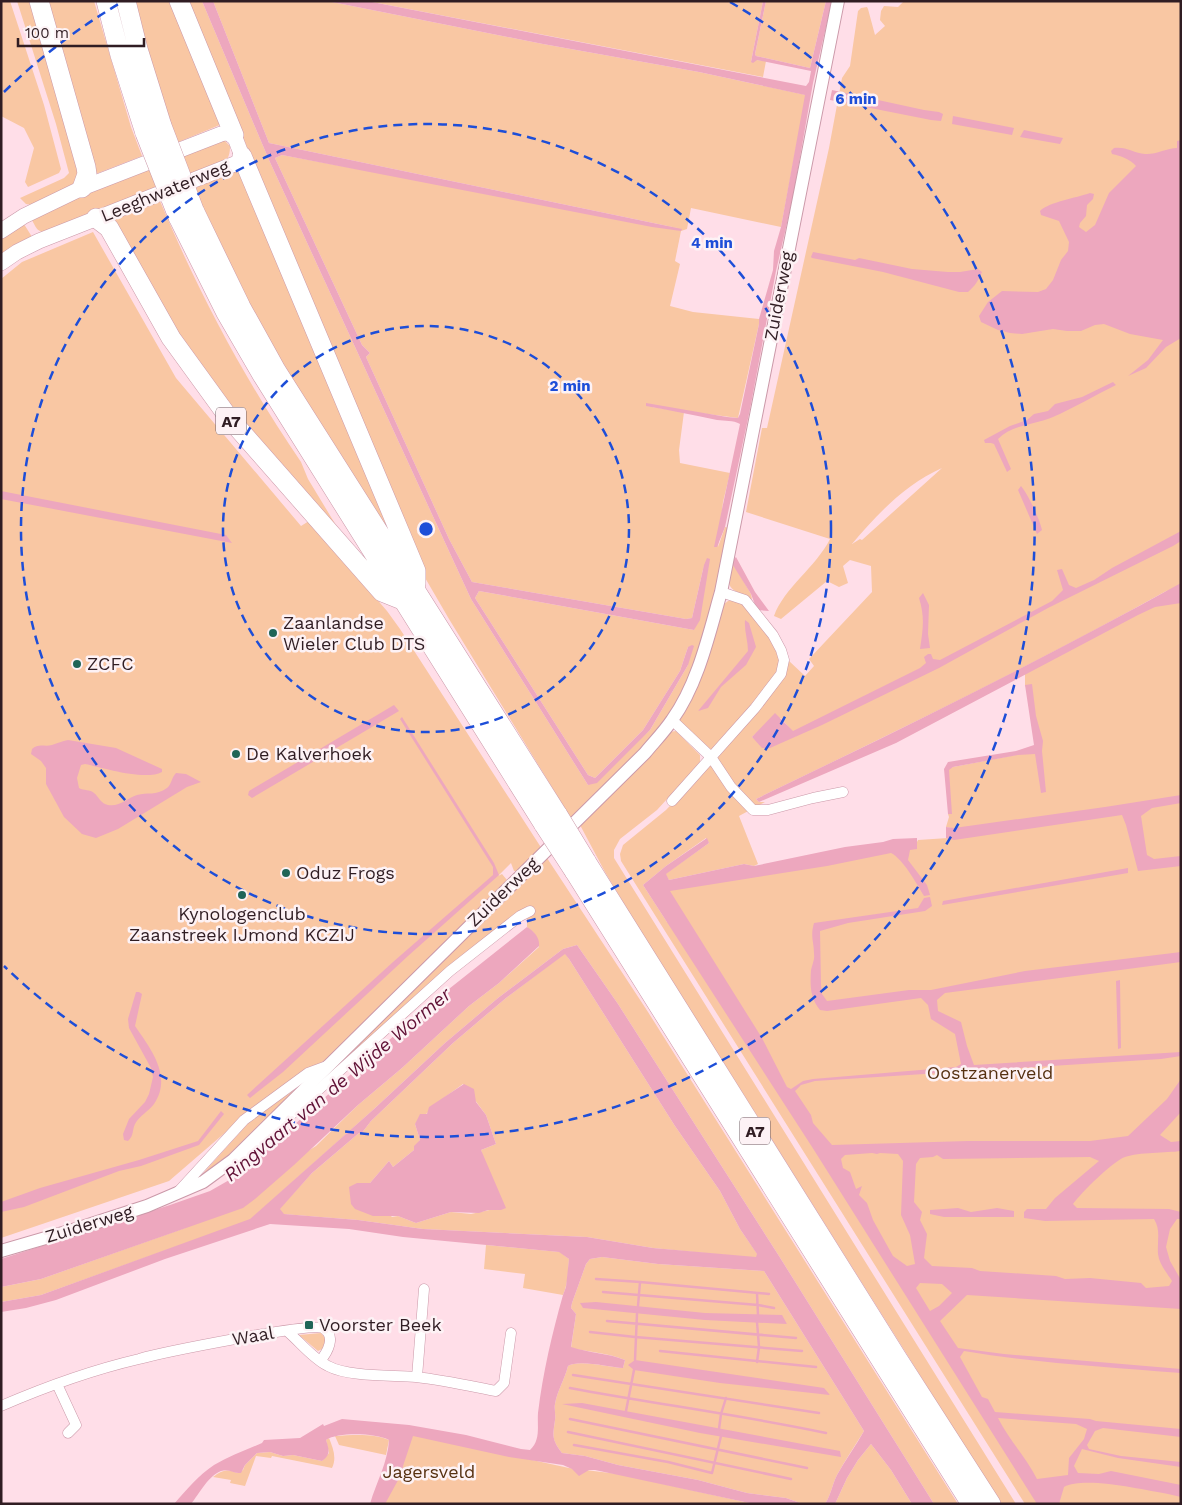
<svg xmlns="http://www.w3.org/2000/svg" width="1182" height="1505" font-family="'Work Sans',sans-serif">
<rect width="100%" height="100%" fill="#ffdee8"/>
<!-- green -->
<path fill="#f9c7a3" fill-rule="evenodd" d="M1,1H10L44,105L61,169L59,173L28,187L25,182L34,148L24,128L1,116Z
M17,1H30L81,171L75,184L32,205L26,204L20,198L64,178L69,173L56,124Z
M42,1H94L131,127L142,156L93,175Z
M133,1H175L227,122L176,143Z
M185,1H202L269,160L471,599L588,785L650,730L688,665V647L680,671L643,730L595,778L588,775L475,598L479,591L694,630L704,565L692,618L686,619L472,582L449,539L366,357L370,353L362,345L275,158L282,155L682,229L269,143L213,1H327L543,44L699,72L806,95L781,227L691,208L687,229L681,231L675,261L680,264L670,306L693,312L759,319V324L738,418L646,406L684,412L679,450L680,463L730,473L723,502L718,547L725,527L729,528C713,595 703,664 664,722C640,757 602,790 572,820L449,619L424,576L341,379L240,130Z
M367,1H763L751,62L756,60L766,61L763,77Z
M766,1H826L810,68L756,56L755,54Z
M904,1H1181V1504H1025L621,861L620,854L623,845L666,810L708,767L788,660L805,676L814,666L809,659L872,592L871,566L850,560L843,566L848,583L839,587L827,581L781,619L774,616C784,588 816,567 830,539L746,512L762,428H767L829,148L842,78L850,66L858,11L861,8L867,7L868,9L875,35L885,26L880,20L881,11L884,6L898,7ZM942,468L862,540L860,539L852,544C877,514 906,484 942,468ZM1168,590L1149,604L1025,674V685L1029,694L1036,751L953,767L946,770L949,814H948L949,817L946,827L951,828L948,838L918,840L917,842L670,881L667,922L643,885L666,866L706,838L709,843L665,874L669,880L744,864L754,866L758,864L739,816L765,802H759L756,799C895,732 1034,665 1168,590ZM781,718L796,736L765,748L752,737L762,728Z
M223,139L230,146C230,153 229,158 224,163L116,204L108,206L50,233C36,233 36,227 30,216Z
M243,167L411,570L277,357L246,299L193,186Z
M160,201C198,292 245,380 301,462L308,479L354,555L197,369L114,221L116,218Z
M22,221L34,240L1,258V235Z
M93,232L176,378L301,526L309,521L387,611L400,629L542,849L519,871H514L511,863L498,876L502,874L507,880L508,884L341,1050L264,1099L169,1181L1,1238V279L22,262Z
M734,565L751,594L752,599C732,589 726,591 729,567Z
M734,600L745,606L777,649L780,658L779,667L772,682L712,750L707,751L679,720L723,605L728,601Z
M676,731L700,755V763L657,810L620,839L614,850V858L1016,1504H1001L632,917L605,872L580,825L669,732Z
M547,858L648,1012L958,1504H934L779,1256L618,1004L577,945L563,949L498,998L445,1043L374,1109L250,1220L41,1295L1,1302V1287L41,1279L185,1228L316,1146L358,1105L402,1068L469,1006L499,983L539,947L534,933L527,927V910L264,1137Z
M565,953L569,959L675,1126L720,1191L740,1229L758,1255L756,1258L653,1248L587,1237L423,1229L358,1220L283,1214L279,1209L312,1173L359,1133L361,1134L371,1121L453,1043L506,998ZM463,1084L486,1115L496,1144L481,1150L494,1209L471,1214L451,1212L416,1223L398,1216L392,1217L357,1183H370L389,1161L393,1167L414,1150L420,1140L415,1124L445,1097Z
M310,1079L238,1151L198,1179L251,1120Z
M486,1245L560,1252L569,1259C568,1272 568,1284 563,1295L523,1288L525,1274L484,1269Z
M602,1257L658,1264L764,1271L864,1431C855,1446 845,1460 837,1475C832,1485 831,1495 825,1504H803L786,1498L747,1493L698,1480L618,1465L585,1456L562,1453C551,1439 553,1436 555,1420C556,1415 554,1409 555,1404C557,1391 565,1379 568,1366C578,1359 608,1367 623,1368L625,1360C609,1353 589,1352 571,1348L576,1314L571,1308L572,1303L586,1264L590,1259Z
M321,1333L326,1339L324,1348L318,1351L299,1335Z
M412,1434L569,1468L618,1474L754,1504H380Z
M335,1436C352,1435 373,1433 389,1440L386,1455L339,1445Z
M329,1438C333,1448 337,1458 332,1468L272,1456L271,1458L256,1456L245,1486L230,1483L231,1480L213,1477C221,1471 227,1468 237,1473L243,1470L245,1465L257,1453L270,1452L283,1456L293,1455L322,1461L329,1453L326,1440Z
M871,1444L891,1470L912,1504H835L847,1478L858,1460Z"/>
<!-- water -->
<path fill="#eda7be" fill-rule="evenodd" d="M202,1H213L269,143L682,229L681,231L652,227L282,155L275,158L362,345L370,353L366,357L449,539L472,582L686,619L692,618L704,565L707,558L710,559L700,620L694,630L479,591L475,598L588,775L595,778L643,730L680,671L688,647L692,645L694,646L688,665L650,730L597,783L588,785L471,599L269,160Z
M327,1H367L806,86L809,82L811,71L757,60L753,63L751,62L763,1H766L755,54L756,56L810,68L826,1H832L813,83L793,197L776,271L750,409L725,527L717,547H714L740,424C733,420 725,421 717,420C693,415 670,410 646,406V403L727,417L738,418L740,414L759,324V319L773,270L774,251L781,227L805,95L699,72L543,44Z
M832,90L924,110L939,112L943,114L941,121L931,120L830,100Z
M953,116L1014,128L1012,135L952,124Z
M1024,130L1063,138L1060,144L1020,137Z
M1181,140V338L1166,347L1146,368L1128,376L1148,360L1163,340L1130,334L1104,324L1095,325L1081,331H1067L1053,329L1022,334L1010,333L998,330L981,322L979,316L988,302L1002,291L1038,292L1046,289L1053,280L1061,260L1068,251L1069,242L1059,221L1041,215L1040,211C1049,202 1076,198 1090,193L1094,194L1093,199L1087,205L1086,216L1080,223L1079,227L1086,232L1095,225L1109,193L1136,166C1130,159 1121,156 1112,154L1111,151L1114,148C1125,146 1134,153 1145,154C1155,155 1167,148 1177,148V141Z
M813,252L855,260L859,258L912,269L948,272H960L978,269L982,272C978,281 975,286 968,292H959L883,272L812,258L811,257Z
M1113,382L1116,385C1095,395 1074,408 1053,417C1035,425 1013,424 998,439L1011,469L1007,472L994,444L991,443H985L984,440L1010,426L1027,420L1034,414L1048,411L1055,404L1082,397Z
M1021,486C1028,494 1040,520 1042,530L1037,534L1018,490Z
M1,491L226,535L232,543L1,499Z
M1181,531V541L1173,546L1048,608L939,668L822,725L770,748H762L752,737L775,713L793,731L920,668L926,663L924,657L928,654H931L933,659L940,660L1052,601L1063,590L1057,570L1062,569L1069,585L1076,588L1094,580L1112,568Z
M736,557L755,592L769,611L757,610L751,594L731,562Z
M1181,583V603L1155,607L1138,615L896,743L759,802L756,799C899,730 1042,660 1181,583Z
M923,593L929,605L928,634L930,648L920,649C923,629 925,617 919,598Z
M745,620L749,623L756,647L746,665L721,687L708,708L698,711L748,651C748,641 744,630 745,620Z
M1032,684L1036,716L1043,741L1042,751L1046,792L1041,793L1035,754L1018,755L953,767L949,770L952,814H948L944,769L948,762L1016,751L1034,745L1025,685Z
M394,705L399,711L252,798L248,795L249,791Z
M402,717L494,863L499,875L408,956L283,1072L250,1098L247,1095L393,962L493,875V867L400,719Z
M68,740L116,748L162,769V772C145,781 104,768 85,764L81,765L77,778L79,788C84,791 90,789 94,793C99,797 101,804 108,805C120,807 127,798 137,795C147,792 156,796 167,788C172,784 171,778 176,773L186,774L201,782L187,787L118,829L96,838L82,834L64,817L46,784V768L41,761L31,754L32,749C38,743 44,747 52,745C58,743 62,741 68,740Z
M1181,795V803L1152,808L1141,816L1147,855L1154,859L1181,856V866L1138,871L1126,825L1122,815L954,840L946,838V827L954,828L1105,807Z
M707,838L709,843L666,874L669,880L744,864L754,866L845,847L883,842L893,839L917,838V849L910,850L908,860L927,885L930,895L924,896C917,884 903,859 891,853L827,866L670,891L762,1038L787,1087L791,1089L803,1081L813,1079L956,1067L961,1064L955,1034L931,1019L928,1005L921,998L827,1011L820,1010C810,998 810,985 811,970C812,965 815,959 814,954C814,941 810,937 814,923L918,908L924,898L930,897L932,906L925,911L848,923L820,931L821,985L822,994L827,1001L909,990H931L1025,971L1181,952V962L945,993L937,1000L938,1011L961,1022L967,1046L974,1065L1181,1052V1056L1161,1059L815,1081L801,1085L795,1091L811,1115L813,1123L832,1145L968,1141H1090L1128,1136L1167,1099L1181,1079V1112L1160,1135L1171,1142L1181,1141V1151C1166,1153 1139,1152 1125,1157C1113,1161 1081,1193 1073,1204L1077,1208L1169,1209L1181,1212V1219H1177L1170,1229L1166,1247L1170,1261L1181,1280V1309L967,1295L940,1321L958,1348L1004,1354L1181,1369V1373C1108,1367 1035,1363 964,1351L960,1357L982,1397L988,1399L995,1412L1090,1419L1096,1421L1181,1429V1437L1103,1428L1095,1431L1087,1445L1089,1449L1121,1456L1181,1462V1467L1118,1458L1082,1449L1074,1466L1078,1473L1099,1474L1111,1471L1181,1485V1497L1168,1494C1143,1490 1085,1476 1064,1487L1059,1504H1037L814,1150L643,885L666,866ZM872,1153L877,1154L880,1153L898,1154L903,1161L901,1215L910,1235L915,1264L907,1266L893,1256L873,1220L867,1203L859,1195L862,1186L856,1189L850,1172L843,1168L841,1159L845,1155ZM937,1155L943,1159L1090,1157L1099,1161L1055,1198L1046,1209H1027L1024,1212V1218L1045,1221L1154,1219C1161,1230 1157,1241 1158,1254C1159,1264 1167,1273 1172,1281L1169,1286L1146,1288L1141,1283L1090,1278L1065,1279L1056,1276L980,1271L972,1268L932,1266L924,1258L927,1234L920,1220L922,1212L914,1202L916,1164L920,1158L933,1157ZM920,1283L942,1284L952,1293L939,1306L930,1311L916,1288ZM998,1418L1076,1424L1087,1429L1084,1439L1069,1458L1068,1475L1037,1479C1026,1457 1009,1440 998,1418Z
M1128,868V873L942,905L943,901Z
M527,927C534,931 540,938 539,946L499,983L469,1006L402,1068L358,1105L294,1165L255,1199L243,1208L41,1279L1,1287V1259L170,1205L210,1191L238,1175L425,1008Z
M577,945L618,1004L779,1256L934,1504H912L891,1470L871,1444L858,1460L847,1478L835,1504H825C831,1495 832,1485 837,1475C845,1460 856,1446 864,1431L764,1271L658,1264L602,1257L590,1259L586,1264L572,1303L571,1308L576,1314L571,1347C589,1353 608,1353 625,1360L623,1368C609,1367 578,1359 568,1366C565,1379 557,1391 555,1404C554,1409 556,1415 555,1420C553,1435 551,1439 562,1453L585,1456L618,1465L698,1480L747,1493L786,1498L803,1504H754L595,1470H589L579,1476L572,1469L563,1465L509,1457L413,1436L403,1466L402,1473L385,1504H370C376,1483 388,1462 389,1440C375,1433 338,1432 326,1440C329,1449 331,1455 322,1461L293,1455L283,1456L270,1452L257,1453L245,1465L241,1473C234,1474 229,1468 221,1471C209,1475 199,1494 191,1504H174C186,1490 199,1475 214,1465C229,1456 246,1450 262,1443L264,1440L300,1438L323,1424L324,1426L342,1419L409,1425L466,1435L521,1449L530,1450C541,1440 537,1426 538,1413C543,1372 552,1334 563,1295L566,1287L569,1259L559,1252L403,1237L349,1229L270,1224L165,1259L56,1300L26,1308L1,1312V1302L41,1295L250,1219L374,1109L445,1043L498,998L563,949ZM565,954L569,959L675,1126L720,1191L740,1229L757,1254L756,1257L653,1248L587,1237L423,1229L358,1220L284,1214L280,1209L312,1173L359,1133L361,1134L371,1121L453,1043L506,998Z
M1120,980L1121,1048L1118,1049L1116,981Z
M136,992H139L142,994L135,1026C150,1048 173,1076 154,1104C149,1111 139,1116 135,1124C132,1130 134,1136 128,1141L124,1140L123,1134L129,1119L145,1102L149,1094L153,1077L151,1068L129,1028L128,1019Z
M464,1084L474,1089L476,1102L486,1115L496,1144L481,1150L506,1208L501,1210H488L479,1213L451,1212L416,1223L398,1216H373L355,1209L351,1204L349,1187L357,1183H370L389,1161L393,1167L414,1150V1146L420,1140L415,1124L420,1114H427L429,1107Z
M221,1111L224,1114L199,1145L141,1166L119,1171L24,1207L1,1212V1202L40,1188L139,1160L198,1141Z
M958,1208L971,1212L997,1208L1014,1211V1217H944L930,1214V1210Z
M596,1302L705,1313L782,1315L787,1324L705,1320L583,1308L580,1303Z
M635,1360L824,1388L830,1395L720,1383L634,1370L628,1365Z
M582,1403L840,1451L841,1457L700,1433L562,1404Z"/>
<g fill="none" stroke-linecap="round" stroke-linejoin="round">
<!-- stream -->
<path stroke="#eda7be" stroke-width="2.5" d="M596,1279L640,1282L769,1294
M603,1292L758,1305L774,1308
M757,1293L758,1315
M638,1306L640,1282
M607,1321L796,1338
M757,1322L759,1347L757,1362
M590,1332L635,1337L802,1351
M660,1351L816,1367
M635,1360L637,1314
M573,1375L819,1413
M570,1388C655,1404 741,1415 826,1433
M626,1411L634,1370
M570,1419L807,1468
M719,1429L721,1414L726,1398
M568,1432L791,1479
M574,1445L668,1462L712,1473L721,1436"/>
<defs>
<path id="minor" d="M672,720L711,757L731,787L753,810H768L813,798L843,792
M672,801L755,708L781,674L784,660L781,650L773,635L745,600L721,592
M242,1155L252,1150L450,971L520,916L530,911
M178,1192L244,1120L308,1073L327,1066
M287,1331C300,1342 313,1359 328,1366C348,1377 393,1375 416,1377C443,1380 470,1386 496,1391L504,1383L511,1333
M417,1377L424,1289
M57,1384L76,1425L68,1433
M1,1406C45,1387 92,1370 139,1359C160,1353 312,1322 323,1328C337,1336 327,1353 320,1361"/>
<path id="tertiary" d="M1,1251L73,1230L147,1206L203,1182L233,1160L645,753C654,742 664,732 672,720C698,684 709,634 721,592L838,1"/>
<path id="secondary" d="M1,231L24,216L82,188L221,134L226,133L234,135L242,156L237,163L39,241L17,252L1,263"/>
<path id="motorway" d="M39,1L86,167L87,174L82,188
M106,1L120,55L145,133
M126,1L138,49L162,126
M179,1L234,135
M242,156L401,535L416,571V584
M194,210L241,307L276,370L558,815
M178,217L226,313L262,375L544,825
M96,218L109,228L171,338L229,418L382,592L402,600
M586,861L896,1356L991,1504
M574,871L971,1504"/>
</defs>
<!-- minor casing -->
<use href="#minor" stroke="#cb99a9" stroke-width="11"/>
<!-- tertiary casing -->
<use href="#tertiary" stroke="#cb99a9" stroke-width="14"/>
<!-- secondary casing -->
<use href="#secondary" stroke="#cb99a9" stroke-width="16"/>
<!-- motorway casing -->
<use href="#motorway" stroke="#cb99a9" stroke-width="20"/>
<!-- minor -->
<use href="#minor" stroke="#fff" stroke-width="10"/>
<!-- tertiary -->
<use href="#tertiary" stroke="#fff" stroke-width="12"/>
<!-- secondary -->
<use href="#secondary" stroke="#fff" stroke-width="15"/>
<!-- motorway -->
<use href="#motorway" stroke="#fff" stroke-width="19"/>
<defs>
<path id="motorway-bridge" d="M162,126L194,210
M145,133L178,217
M558,815L586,861
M544,825L574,871"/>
</defs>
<!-- motorway-bridge casing -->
<use href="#motorway-bridge" stroke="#cb99a9" stroke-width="20" stroke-linecap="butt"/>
<!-- motorway-bridge -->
<use href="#motorway-bridge" stroke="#fff" stroke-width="19"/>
</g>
<!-- distance rings -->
<g fill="none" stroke="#1d4ed8" stroke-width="2.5" stroke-dasharray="9 6">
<circle cx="426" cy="529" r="203"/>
<circle cx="426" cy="529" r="405"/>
<path d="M4 92A608 608 0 0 1 122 2M730 2A608 608 0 1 1 4 966"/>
</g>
<!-- markers -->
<g fill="#1f6557" stroke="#fdf2f5" stroke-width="2">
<circle cx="273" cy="633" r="5"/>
<circle cx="77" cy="664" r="5"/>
<circle cx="236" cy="754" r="5"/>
<circle cx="286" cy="873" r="5"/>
<circle cx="242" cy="895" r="5"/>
<rect x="304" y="1320" width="10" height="10" rx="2.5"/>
</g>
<g text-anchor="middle" stroke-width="5" stroke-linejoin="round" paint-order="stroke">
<!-- shield labels -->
<g fill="#fdf2f5" stroke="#6e5d62" stroke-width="1">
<rect x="216" y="407.5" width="30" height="27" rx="4"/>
<rect x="740" y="1117.5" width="30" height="27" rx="4"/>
</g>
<g font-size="16" font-weight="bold" fill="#301d23">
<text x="231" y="427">A7</text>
<text x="755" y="1137">A7</text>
</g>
<!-- street labels -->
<g font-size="18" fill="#301d23" stroke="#fdf2f5">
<text transform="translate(165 191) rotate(-22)" y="6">Leeghwaterweg</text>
<text transform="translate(779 296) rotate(-79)" y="6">Zuiderweg</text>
<text transform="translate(503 892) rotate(-44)" y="6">Zuiderweg</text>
<text transform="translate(89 1224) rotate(-17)" y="6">Zuiderweg</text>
<text transform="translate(253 1336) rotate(-10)" y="6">Waal</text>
</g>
<!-- poi labels -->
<g font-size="18" fill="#301d23" stroke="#fdf2f5" text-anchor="start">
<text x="283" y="629">Zaanlandse<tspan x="283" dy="21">Wieler Club DTS</tspan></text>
<text x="87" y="670">ZCFC</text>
<text x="246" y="760">De Kalverhoek</text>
<text x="296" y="879">Oduz Frogs</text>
<text x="242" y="920" text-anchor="middle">Kynologenclub<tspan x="242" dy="21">Zaanstreek IJmond KCZIJ</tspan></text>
<text x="319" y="1331">Voorster Beek</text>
</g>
<!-- park labels -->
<g font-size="18" fill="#563111" stroke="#fdf2f5">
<text x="990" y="1079">Oostzanerveld</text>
<text x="429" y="1478">Jagersveld</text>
</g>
<!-- water labels -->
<g font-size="19" font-style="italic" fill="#601035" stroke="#fdf2f5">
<text transform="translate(337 1084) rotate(-40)" y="7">Ringvaart van de Wijde Wormer</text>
</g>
</g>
<circle cx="426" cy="529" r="8" fill="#1d4ed8" stroke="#fdf2f5" stroke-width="2.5"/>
<g font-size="15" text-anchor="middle" font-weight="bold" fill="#1d4ed8" stroke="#fdf2f5" stroke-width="5" stroke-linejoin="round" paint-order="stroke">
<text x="856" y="104">6 min</text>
<text x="712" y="248">4 min</text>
<text x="570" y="391">2 min</text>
</g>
<!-- border -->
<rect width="1182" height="1505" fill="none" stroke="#301d23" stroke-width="5"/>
<!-- scale -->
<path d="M18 38v8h126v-8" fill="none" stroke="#301d23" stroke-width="2.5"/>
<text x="25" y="38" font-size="15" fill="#301d23" stroke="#fdf2f5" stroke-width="4" paint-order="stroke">100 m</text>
</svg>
